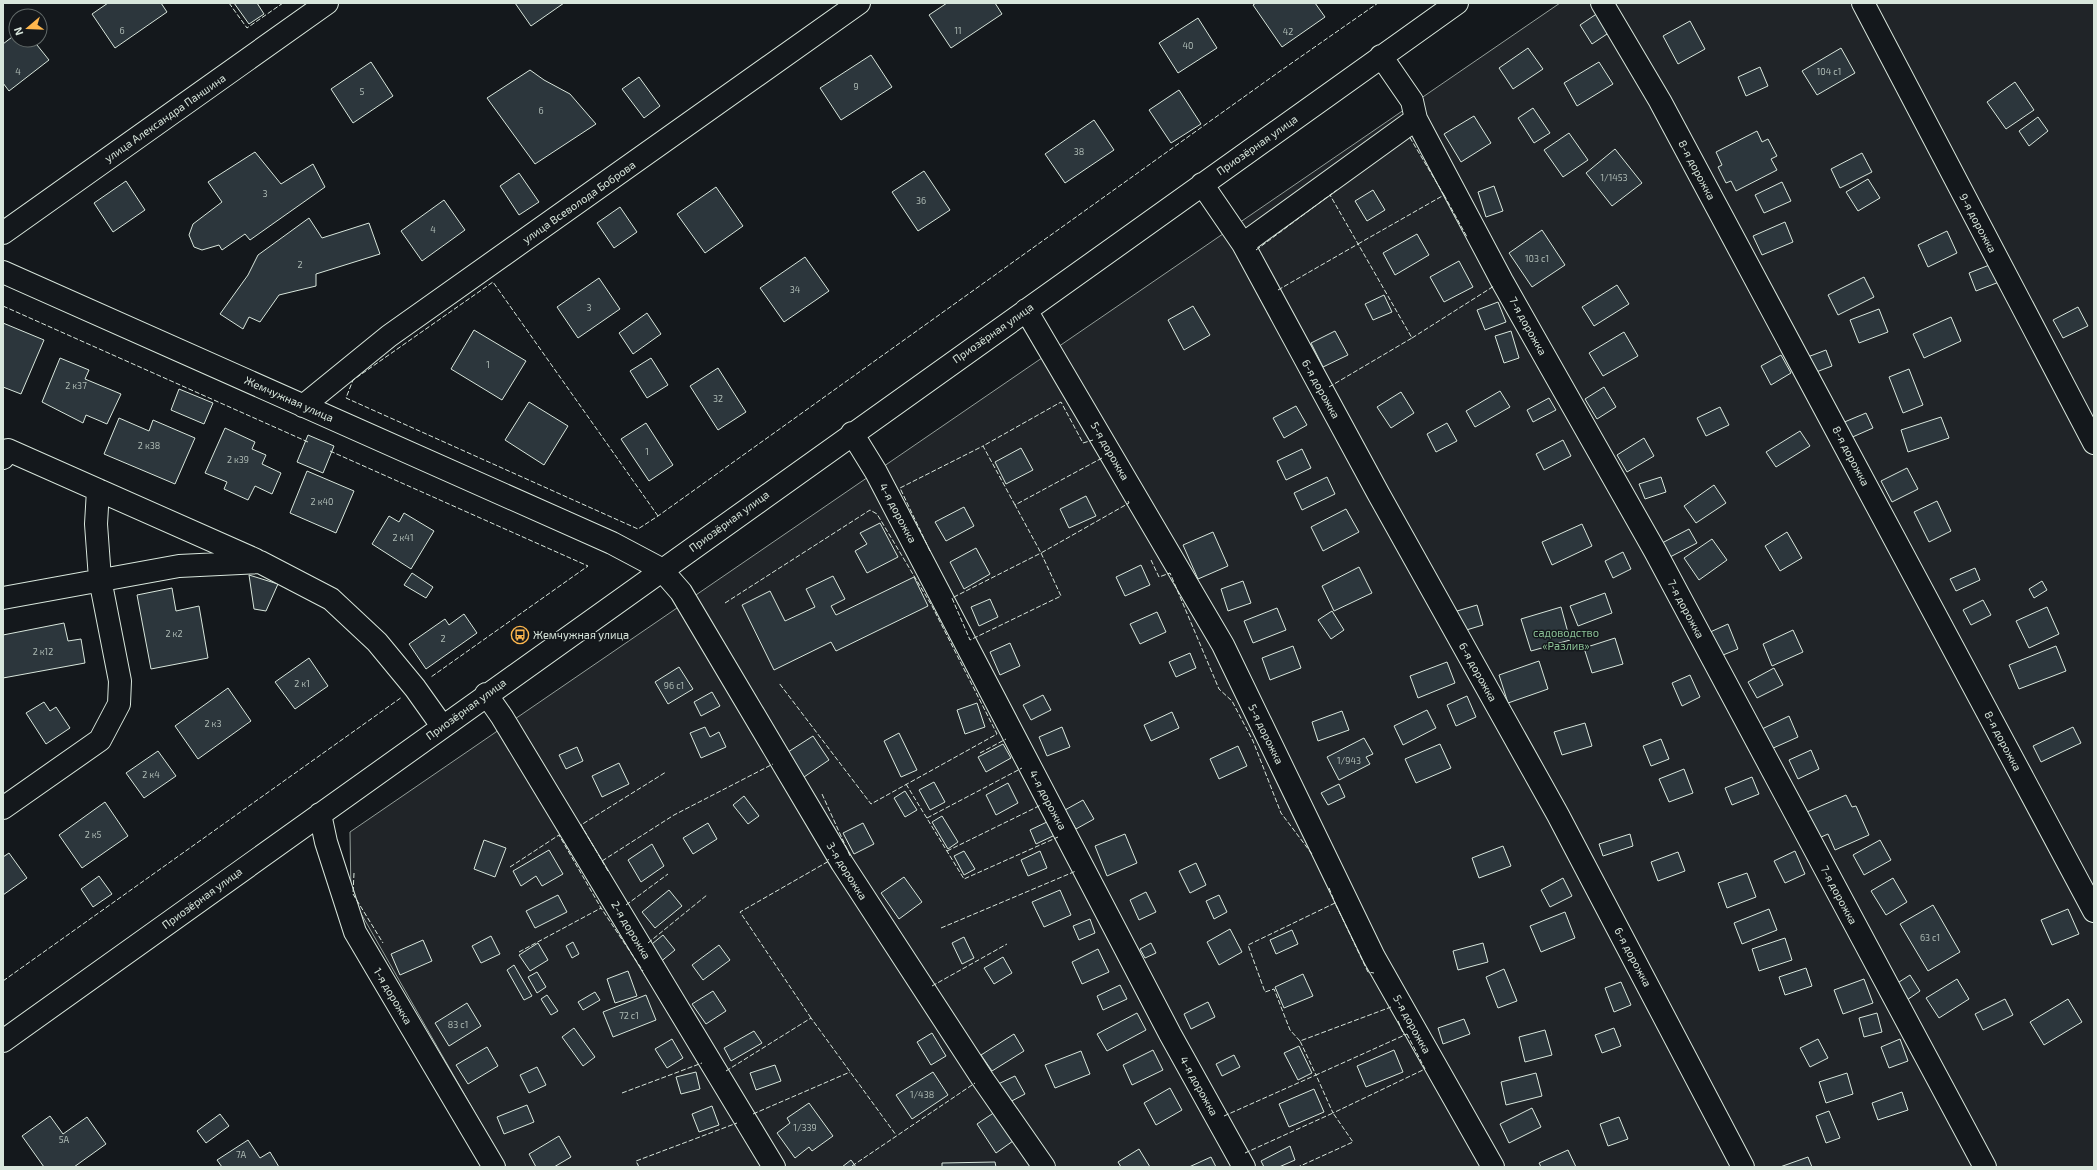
<svg xmlns="http://www.w3.org/2000/svg" width="2097" height="1170" font-family="'Exo 2',sans-serif">
<rect width="100%" height="100%" fill="#14181c"/>
<!-- green -->
<path fill="#202428" stroke="#939e99" d="M1560,3H2094V1167H506L351,896L350,832Z"/>
<!-- building -->
<path fill="#2c363c" stroke="#d8e6dc" d="M108,3H161L167,12L115,48L92,14Z
M234,3H257L264,14L249,24Z
M515,3H564L531,26Z
M947,3H995L1002,14L951,48L929,15Z
M1256,3H1315L1325,17L1282,47L1253,5Z
M1598,13L1610,32L1592,44L1580,25Z
M1198,18L1217,48L1178,73L1159,43Z
M1690,21L1705,49L1678,64L1663,36Z
M16,34V40H33L49,60L9,91L3,83V44Z
M1528,48L1543,69L1513,89L1499,68Z
M1841,48L1855,73L1817,95L1802,71Z
M871,55L892,87L841,120L820,88Z
M371,62L393,96L353,123L331,89Z
M1599,62L1613,84L1577,106L1564,83Z
M1760,67L1768,86L1746,96L1738,77Z
M530,70L544,80L570,94L596,124L535,164L487,98Z
M639,77L660,106L644,118L622,89Z
M2015,82L2034,110L2006,129L1987,102Z
M1179,90L1201,124L1171,143L1149,110Z
M1533,108L1550,133L1534,143L1518,118Z
M1474,116L1491,143L1461,162L1444,134Z
M2038,117L2048,131L2029,146L2019,131Z
M1094,120L1114,150L1065,183L1045,154Z
M1757,131L1762,142L1768,139L1777,156L1771,159L1777,170L1736,191L1731,181L1726,183L1718,167L1722,165L1716,152Z
M1569,133L1588,160L1563,177L1544,150Z
M1615,149L1642,183L1612,206L1586,173Z
M255,152L281,184L313,164L325,187L250,240L245,234L222,250L219,245L202,250L194,247L189,235L193,224L222,202L208,182Z
M1862,153L1872,172L1840,188L1831,169Z
M924,171L950,210L918,231L892,192Z
M519,173L539,202L519,215L500,186Z
M1868,179L1880,198L1858,211L1846,192Z
M126,181L145,210L113,232L94,203Z
M1782,182L1791,201L1764,213L1755,195Z
M1494,186L1503,211L1486,217L1478,192Z
M716,187L743,226L705,253L677,214Z
M1373,190L1385,210L1367,221L1355,201Z
M444,200L465,230L422,261L401,231Z
M620,207L637,232L614,248L597,223Z
M309,218L322,238L369,223L380,254L316,274V286L279,295L260,322L249,317L243,329L220,314L248,275L258,255Z
M1785,222L1793,242L1762,255L1753,236Z
M1542,230L1565,265L1532,287L1509,253Z
M1947,231L1957,253L1928,267L1918,245Z
M1417,234L1429,255L1395,275L1383,253Z
M805,257L829,291L784,322L760,288Z
M1459,261L1473,287L1444,302L1430,277Z
M1992,264L1999,282L1976,291L1969,273Z
M1864,277L1874,297L1838,315L1828,295Z
M599,278L620,309L578,338L557,307Z
M1617,285L1629,304L1594,326L1582,307Z
M1384,295L1392,312L1373,320L1365,304Z
M1498,302L1506,322L1485,330L1477,310Z
M1193,306L1210,335L1184,350L1168,320Z
M2078,307L2088,326L2063,338L2053,320Z
M1879,309L1888,332L1859,343L1850,320Z
M647,313L661,334L633,354L619,333Z
M1951,317L1961,341L1924,358L1913,334Z
M3,323L44,340L21,394L3,387Z
M474,330L526,361L502,400L451,369Z
M1335,331L1348,355L1323,367L1311,343Z
M1511,331L1519,358L1504,363L1495,336Z
M1624,332L1638,356L1603,376L1589,353Z
M1826,350L1832,366L1811,374L1805,358Z
M1781,355L1791,373L1771,385L1761,366Z
M60,358L89,370L85,379L121,394L107,424L86,415L83,423L42,402Z
M651,358L668,385L647,398L630,371Z
M718,368L746,412L718,430L690,386Z
M1909,369L1923,405L1903,413L1889,377Z
M1604,387L1616,407L1597,419L1585,399Z
M179,389L213,403L204,424L171,410Z
M1500,391L1510,407L1475,427L1466,411Z
M1401,392L1414,413L1391,428L1377,407Z
M1549,398L1556,410L1533,422L1527,410Z
M529,402L568,426L544,465L505,440Z
M1296,406L1307,425L1284,438L1273,418Z
M1720,407L1729,425L1706,436L1697,418Z
M1866,413L1873,428L1848,439L1842,423Z
M1941,417L1949,438L1908,452L1901,430Z
M119,418L149,431L153,420L195,438L175,484L104,454Z
M646,423L673,465L649,481L621,439Z
M1447,423L1457,441L1436,452L1427,434Z
M225,428L255,442L252,449L266,455L262,464L281,473L272,494L255,486L248,500L224,489L227,482L205,473Z
M1800,431L1810,446L1776,467L1766,452Z
M308,435L334,446L323,473L297,462Z
M1644,438L1654,456L1627,472L1617,455Z
M1563,440L1571,456L1544,470L1536,454Z
M1021,448L1033,470L1006,484L995,462Z
M1302,449L1311,468L1286,480L1277,461Z
M1907,468L1918,489L1892,502L1881,481Z
M307,471L354,491L336,533L290,513Z
M1327,477L1335,494L1302,510L1294,493Z
M1661,477L1666,492L1645,499L1639,484Z
M1714,485L1726,503L1696,523L1684,506Z
M1086,496L1096,516L1069,528L1060,509Z
M1937,501L1951,531L1929,542L1914,512Z
M964,507L974,526L946,541L935,522Z
M1346,509L1359,532L1323,551L1311,527Z
M404,513L434,531L411,569L372,544L389,516L399,522Z
M880,523L898,557L867,573L855,551L867,544L860,533Z
M1582,524L1592,546L1552,565L1542,542Z
M1689,529L1697,543L1670,557L1662,543Z
M1213,532L1228,566L1198,579L1183,545Z
M1787,532L1802,558L1780,571L1765,546Z
M1712,539L1727,560L1699,580L1684,558Z
M976,548L990,574L964,589L950,562Z
M1623,552L1631,569L1613,578L1605,561Z
M1141,565L1150,585L1125,596L1116,577Z
M1359,567L1372,593L1334,611L1322,586Z
M1975,568L1980,580L1956,591L1950,579Z
M412,573L433,587L426,598L404,585Z
M249,575L278,584L266,611L254,609Z
M833,576L845,599L831,606L836,615L914,577L928,606L836,651L831,642L774,670L742,605L770,591L785,621L815,607L806,589Z
M1243,581L1251,603L1228,611L1221,589Z
M2042,581L2047,590L2034,598L2029,589Z
M172,588L176,611L199,606L208,658L151,669L137,595Z
M1605,593L1612,613L1578,626L1570,606Z
M990,599L998,617L979,626L971,607Z
M1983,600L1991,615L1971,625L1963,610Z
M1477,605L1483,625L1463,631L1457,611Z
M1561,607L1570,640L1531,651L1521,619Z
M2047,607L2059,634L2029,648L2016,621Z
M1277,608L1286,630L1253,643L1244,621Z
M1332,611L1344,630L1331,639L1318,620Z
M1157,612L1166,632L1140,644L1130,624Z
M464,614L477,633L426,669L409,644L445,619L449,625Z
M64,623L68,641L81,639L85,663L3,678V635Z
M1728,624L1738,649L1718,657L1708,633Z
M1793,630L1803,652L1772,666L1763,644Z
M1615,638L1623,664L1592,673L1584,648Z
M1010,643L1020,666L1000,675L990,652Z
M1293,646L1301,668L1270,680L1262,658Z
M2056,646L2066,671L2019,689L2009,665Z
M1190,653L1196,668L1176,677L1169,662Z
M309,658L328,686L295,709L275,682Z
M1539,661L1548,689L1508,703L1499,675Z
M1447,662L1455,683L1418,698L1410,676Z
M679,667L693,689L668,704L655,682Z
M1774,668L1783,685L1757,698L1748,682Z
M1690,675L1700,697L1682,706L1672,683Z
M228,688L251,721L198,759L175,726Z
M712,692L720,706L701,716L694,702Z
M1043,695L1051,710L1031,720L1023,705Z
M1467,696L1476,717L1456,726L1447,705Z
M44,702L50,711L56,707L70,728L46,744L26,713Z
M977,703L985,727L965,734L957,710Z
M1427,710L1436,728L1403,745L1394,726Z
M1342,711L1349,730L1318,741L1312,722Z
M1172,712L1179,728L1151,741L1144,725Z
M1789,716L1798,737L1771,749L1762,729Z
M1585,723L1592,746L1562,755L1554,732Z
M705,727L710,737L719,732L726,747L701,758L690,733Z
M1062,727L1070,747L1047,756L1039,737Z
M2073,727L2081,743L2041,762L2033,746Z
M899,733L917,770L901,777L884,741Z
M813,736L829,760L804,777L788,752Z
M1364,738L1373,754L1366,757L1370,764L1339,780L1327,757Z
M1661,739L1669,759L1651,766L1643,746Z
M1003,744L1011,758L986,772L978,757Z
M1440,744L1451,768L1416,783L1405,759Z
M1238,746L1247,766L1219,779L1210,759Z
M577,747L583,761L566,769L559,755Z
M1811,750L1819,769L1798,779L1789,760Z
M158,751L176,776L144,798L126,773Z
M619,763L629,784L602,797L592,776Z
M1684,769L1693,793L1669,802L1659,779Z
M1752,777L1759,794L1732,805L1725,788Z
M934,782L945,802L930,810L919,790Z
M1008,783L1018,803L996,815L986,795Z
M1339,784L1345,797L1328,805L1321,793Z
M905,791L917,810L905,817L894,798Z
M1846,795L1852,807L1856,806L1869,835L1835,850L1828,834L1819,838L1807,812Z
M744,796L759,816L748,824L733,805Z
M1083,800L1094,819L1076,829L1065,810Z
M105,802L128,836L82,868L59,835Z
M942,816L958,842L948,849L932,822Z
M1049,821L1055,835L1036,844L1030,830Z
M708,823L717,839L693,854L683,838Z
M863,823L874,844L854,854L843,833Z
M1125,834L1137,863L1107,876L1095,846Z
M1630,834L1633,846L1603,856L1599,844Z
M484,840L506,848L495,877L474,869Z
M1880,840L1891,860L1864,875L1853,855Z
M652,844L664,866L641,882L628,860Z
M1503,846L1511,866L1479,878L1472,858Z
M549,850L563,874L542,886L536,876L521,886L513,871Z
M964,851L975,869L964,875L954,856Z
M1040,851L1047,868L1028,876L1021,860Z
M1795,851L1805,874L1785,883L1774,861Z
M1678,852L1685,871L1658,881L1651,862Z
M9,853L27,878L3,895V857Z
M1196,863L1206,885L1190,893L1179,871Z
M1747,873L1756,897L1727,908L1718,883Z
M99,876L112,894L93,907L81,889Z
M904,877L922,902L899,919L881,893Z
M1563,878L1572,896L1550,907L1541,890Z
M1893,878L1907,902L1886,915L1871,891Z
M669,890L682,906L655,928L642,912Z
M1060,890L1071,915L1044,927L1032,902Z
M1146,892L1156,912L1139,920L1130,900Z
M558,895L567,912L535,928L526,911Z
M1219,895L1227,912L1214,919L1206,901Z
M1933,905L1960,952L1928,971L1900,924Z
M1769,909L1777,930L1742,944L1734,923Z
M2068,909L2079,934L2052,945L2041,920Z
M1565,912L1575,938L1541,952L1530,926Z
M1090,919L1095,933L1079,940L1073,926Z
M1230,929L1242,952L1219,965L1207,942Z
M1292,930L1298,944L1276,954L1270,940Z
M663,935L675,950L659,963L647,948Z
M491,936L500,954L481,963L472,946Z
M964,937L974,958L962,964L952,943Z
M1785,938L1792,960L1759,971L1752,949Z
M423,940L432,961L400,975L391,954Z
M573,942L579,954L572,958L566,946Z
M538,943L548,960L530,971L519,955Z
M1151,943L1156,953L1145,958L1140,949Z
M1483,943L1488,962L1458,970L1453,951Z
M719,945L730,960L703,980L692,965Z
M1098,949L1109,972L1082,984L1072,962Z
M1003,957L1012,973L994,984L984,968Z
M514,965L532,996L524,1000L507,970Z
M1806,968L1812,986L1785,995L1779,977Z
M1504,969L1517,1001L1498,1008L1486,977Z
M628,971L637,996L615,1003L607,979Z
M537,972L546,987L537,993L528,977Z
M1303,974L1313,996L1284,1008L1275,987Z
M1910,975L1920,991L1907,1000L1896,984Z
M1864,979L1873,1003L1843,1014L1834,990Z
M1957,979L1969,999L1939,1018L1926,998Z
M1621,982L1631,1005L1614,1012L1605,988Z
M1120,985L1127,999L1103,1010L1097,996Z
M713,991L726,1011L706,1024L692,1004Z
M595,992L600,1000L583,1010L578,1002Z
M547,995L558,1011L551,1015L541,999Z
M646,995L656,1020L613,1037L603,1012Z
M2005,999L2013,1015L1983,1030L1975,1014Z
M2068,999L2082,1022L2044,1045L2030,1022Z
M1208,1002L1215,1017L1191,1029L1184,1014Z
M467,1003L481,1026L449,1046L435,1023Z
M1137,1013L1146,1030L1107,1051L1097,1034Z
M1877,1013L1882,1032L1864,1037L1859,1018Z
M1464,1019L1470,1034L1443,1044L1438,1028Z
M574,1028L595,1057L583,1066L562,1037Z
M1614,1028L1621,1046L1602,1053L1595,1035Z
M1545,1030L1552,1055L1525,1062L1519,1037Z
M754,1031L762,1043L731,1061L724,1048Z
M932,1033L946,1056L931,1065L917,1042Z
M1014,1034L1024,1051L992,1071L981,1055Z
M672,1039L683,1058L667,1068L655,1049Z
M1818,1039L1828,1058L1810,1067L1800,1048Z
M1900,1039L1908,1061L1889,1068L1881,1047Z
M1299,1046L1312,1073L1298,1080L1284,1053Z
M487,1047L498,1066L468,1084L456,1065Z
M1153,1050L1163,1070L1132,1085L1123,1065Z
M1394,1050L1403,1072L1366,1087L1357,1066Z
M1081,1051L1090,1074L1055,1088L1045,1065Z
M1234,1055L1240,1067L1222,1076L1216,1064Z
M775,1065L781,1081L756,1090L750,1073Z
M537,1067L546,1085L529,1093L520,1075Z
M696,1072L700,1089L681,1094L676,1077Z
M933,1072L948,1095L912,1119L896,1095Z
M1536,1073L1542,1096L1506,1105L1501,1082Z
M1847,1073L1853,1094L1826,1103L1819,1082Z
M1015,1076L1025,1094L1006,1104L996,1085Z
M1170,1088L1182,1110L1156,1125L1144,1103Z
M1314,1089L1324,1112L1289,1127L1279,1104Z
M1902,1092L1908,1110L1878,1120L1872,1103Z
M809,1103L833,1136L812,1151L809,1147L795,1158L777,1133L790,1123L787,1118Z
M527,1105L534,1122L504,1134L497,1117Z
M712,1106L719,1125L699,1132L692,1114Z
M1532,1108L1541,1127L1509,1143L1500,1124Z
M1829,1111L1840,1138L1826,1143L1816,1116Z
M995,1112L1013,1141L996,1153L977,1124Z
M220,1114L229,1126L206,1143L197,1131Z
M50,1116L63,1134L87,1117L106,1144L74,1167H44L22,1136Z
M1619,1117L1628,1139L1608,1146L1600,1124Z
M559,1136L571,1157L554,1167H536L529,1154Z
M248,1140L260,1158L270,1152L279,1167H222L217,1160Z
M1290,1146L1295,1160L1279,1167H1264L1261,1161Z
M1139,1149L1150,1167H1121L1118,1162Z
M1568,1150L1576,1167H1541L1539,1163Z
M1211,1157L1216,1167H1189Z
M1808,1157L1812,1167H1780Z
M851,1160L856,1167H842Z
M995,1162L996,1167H942V1163Z"/>
<g fill="none" stroke-linecap="round" stroke-linejoin="round">
<defs>
<path id="minor" d="M1602,3L1660,101L2094,911
M1863,3L2094,443
M1381,56L1412,101L1416,119L1502,281L1655,551L1985,1167
M1202,184L1243,244L1378,493L1558,815L1743,1167
M3,233L327,3
M1243,244L1416,119
M3,272L612,543L661,569L681,592L842,863L982,1078L1044,1167
M1026,310L1223,645L1374,957L1493,1167
M303,406L389,336L859,3
M852,433L876,472L1170,1034L1244,1167
M3,458L8,450L256,560
M3,598L179,566L260,562L331,599L377,642L415,688L442,726
M486,694L502,717L774,1167
M3,808L100,740L119,704L120,681L100,579L96,524L98,490
M320,814L326,842L355,932L494,1167
M3,1041L1457,3"/>
</defs>
<!-- minor casing -->
<use href="#minor" stroke="#d8e6dc" stroke-width="24"/>
<!-- minor -->
<use href="#minor" stroke="#14181c" stroke-width="22"/>
<!-- fence -->
<path stroke="#d8e6dc" stroke-width="1" stroke-dasharray="5 2" stroke-linecap="butt" d="M229,3L247,28L283,3
M1444,195L1467,237
M1358,244L1444,195L1409,136
M1256,250L1330,195
M1278,290L1358,244
M3,306L308,442
M1412,338L1494,286
M1329,387L1412,338L1330,195L1337,190
M330,451L588,566L431,677
M1102,458L1015,505L1041,553L1129,503L1128,501
M1015,505L983,446L1061,402L1083,443L1093,440
M658,516L493,282L353,380L346,398L638,529L658,516L1276,74L1378,3
M930,551L900,488L983,446
M1041,553L1061,596L970,640L952,598Z
M1151,560L1159,577L1170,573L1219,689L1232,701L1253,741L1281,813L1312,854
M725,603L870,510L877,514L932,606L997,734L871,804L779,683
M980,753L1006,739
M906,784L964,879L1058,837
M822,794L851,858
M927,818L1022,768
M947,851L1041,805
M602,861L674,815L773,764
M510,867L559,835L601,908L643,971
M608,871L581,825L666,772
M354,873L353,894L383,943
M1329,888L1335,903
M626,905L668,874
M941,928L1076,871
M648,943L707,895
M519,952L601,908
M3,981L402,697
M932,986L1007,944
M811,1018L740,912L829,861L828,859
M1398,1021L1404,1035
M1407,1034L1425,1069L1333,1113L1316,1075Z
M1300,1041L1290,1030L1274,989L1265,992L1248,945L1335,903L1368,972L1374,973
M726,1071L811,1018L896,1135
M622,1093L702,1063
M753,1114L850,1072
M1224,1116L1316,1075L1300,1041L1391,1007
M1245,1153L1333,1113L1353,1142L1298,1167
M852,1166L975,1083
M639,1167L636,1161L737,1123"/>
</g>
<!-- icons -->
<defs>
<symbol id="bus-ring" viewBox="-11 -11 22 22"><circle r="9.5" fill="#14181c" stroke="#ffb74d" stroke-width="1.5"/><path d="M-5-6H5V4H4V6H2V4H-2V6H-4V4H-5ZM-3.5-4V0h7V-4ZM-3.5 1.2v1.5H-2V1.2ZM2 1.2v1.5H3.5V1.2Z" fill="#ffb74d"/></symbol>
</defs>
<g fill-rule="evenodd">
<use href="#bus-ring" x="510" y="625" width="20" height="20"/>
</g>
<g text-anchor="middle" stroke-width="3" stroke-linejoin="round" paint-order="stroke">
<!-- number labels -->
<g font-size="9" fill="#adbab4">
<text x="122" y="34">6</text>
<text x="958" y="34">11</text>
<text x="1288" y="35">42</text>
<text x="1188" y="49">40</text>
<text x="18" y="75">4</text>
<text x="1829" y="75">104 с1</text>
<text x="856" y="90">9</text>
<text x="362" y="95">5</text>
<text x="541" y="114">6</text>
<text x="1079" y="155">38</text>
<text x="1614" y="181">1/1453</text>
<text x="265" y="197">3</text>
<text x="921" y="204">36</text>
<text x="433" y="233">4</text>
<text x="1537" y="262">103 с1</text>
<text x="300" y="268">2</text>
<text x="795" y="293">34</text>
<text x="589" y="311">3</text>
<text x="488" y="368">1</text>
<text x="76" y="389">2 к37</text>
<text x="718" y="402">32</text>
<text x="149" y="449">2 к38</text>
<text x="647" y="455">1</text>
<text x="238" y="463">2 к39</text>
<text x="322" y="505">2 к40</text>
<text x="403" y="541">2 к41</text>
<text x="174" y="637">2 к2</text>
<text x="443" y="642">2</text>
<text x="43" y="655">2 к12</text>
<text x="302" y="687">2 к1</text>
<text x="674" y="689">96 с1</text>
<text x="213" y="727">2 к3</text>
<text x="1349" y="764">1/943</text>
<text x="151" y="778">2 к4</text>
<text x="93" y="838">2 к5</text>
<text x="1930" y="941">63 с1</text>
<text x="629" y="1019">72 с1</text>
<text x="458" y="1028">83 с1</text>
<text x="922" y="1098">1/438</text>
<text x="805" y="1131">1/339</text>
<text x="64" y="1143">5А</text>
<text x="241" y="1158">7А</text>
</g>
<!-- street labels -->
<g font-size="11" fill="#d8e6dc" stroke="#14181c">
<text transform="translate(165 118) rotate(-35)" y="4">улица Александра Паншина</text>
<text transform="translate(1257 145) rotate(-35)" y="4">Приозёрная улица</text>
<text transform="translate(1697 170) rotate(62)" y="4">8-я дорожка</text>
<text transform="translate(579 202) rotate(-35)" y="4">улица Всеволода Боброва</text>
<text transform="translate(1978 223) rotate(62)" y="4">9-я дорожка</text>
<text transform="translate(1528 326) rotate(61)" y="4">7-я дорожка</text>
<text transform="translate(993 333) rotate(-35)" y="4">Приозёрная улица</text>
<text transform="translate(1321 389) rotate(61)" y="4">6-я дорожка</text>
<text transform="translate(289 399) rotate(24)" y="4">Жемчужная улица</text>
<text transform="translate(1110 451) rotate(60)" y="4">5-я дорожка</text>
<text transform="translate(1851 456) rotate(62)" y="4">8-я дорожка</text>
<text transform="translate(898 513) rotate(62)" y="4">4-я дорожка</text>
<text transform="translate(729 521) rotate(-36)" y="4">Приозёрная улица</text>
<text transform="translate(1686 609) rotate(62)" y="4">7-я дорожка</text>
<text transform="translate(1478 672) rotate(61)" y="4">6-я дорожка</text>
<text transform="translate(466 709) rotate(-36)" y="4">Приозёрная улица</text>
<text transform="translate(1266 734) rotate(64)" y="4">5-я дорожка</text>
<text transform="translate(2003 741) rotate(62)" y="4">8-я дорожка</text>
<text transform="translate(1048 800) rotate(62)" y="4">4-я дорожка</text>
<text transform="translate(847 871) rotate(58)" y="4">3-я дорожка</text>
<text transform="translate(1839 895) rotate(62)" y="4">7-я дорожка</text>
<text transform="translate(202 898) rotate(-36)" y="4">Приозёрная улица</text>
<text transform="translate(631 930) rotate(59)" y="4">2-я дорожка</text>
<text transform="translate(1633 957) rotate(62)" y="4">6-я дорожка</text>
<text transform="translate(393 996) rotate(59)" y="4">1-я дорожка</text>
<text transform="translate(1412 1024) rotate(61)" y="4">5-я дорожка</text>
<text transform="translate(1199 1086) rotate(61)" y="4">4-я дорожка</text>
</g>
<!-- park labels -->
<g font-size="11" fill="#8ac095" stroke="#14181c">
<text x="1566" y="637">садоводство<tspan x="1566" dy="13">«Разлив»</tspan></text>
</g>
<!-- poi labels -->
<g font-size="11" fill="#d8e6dc" stroke="#14181c" text-anchor="start">
<text x="533" y="639">Жемчужная улица</text>
</g>
</g>
<!-- border -->
<rect width="2097" height="1170" fill="none" stroke="#d8e6dc" stroke-width="8"/>
<!-- north arrow -->
<g transform="translate(28 28) rotate(251)"><circle r="19" fill="#14181c" stroke="#626a69"/>
<path d="M0-3L7 15L0 10L-7 15Z" fill="#ffb74d"/>
<text y="-6" font-size="11" font-weight="bold" text-anchor="middle" fill="#d8e6dc">N</text>
</g>
</svg>
